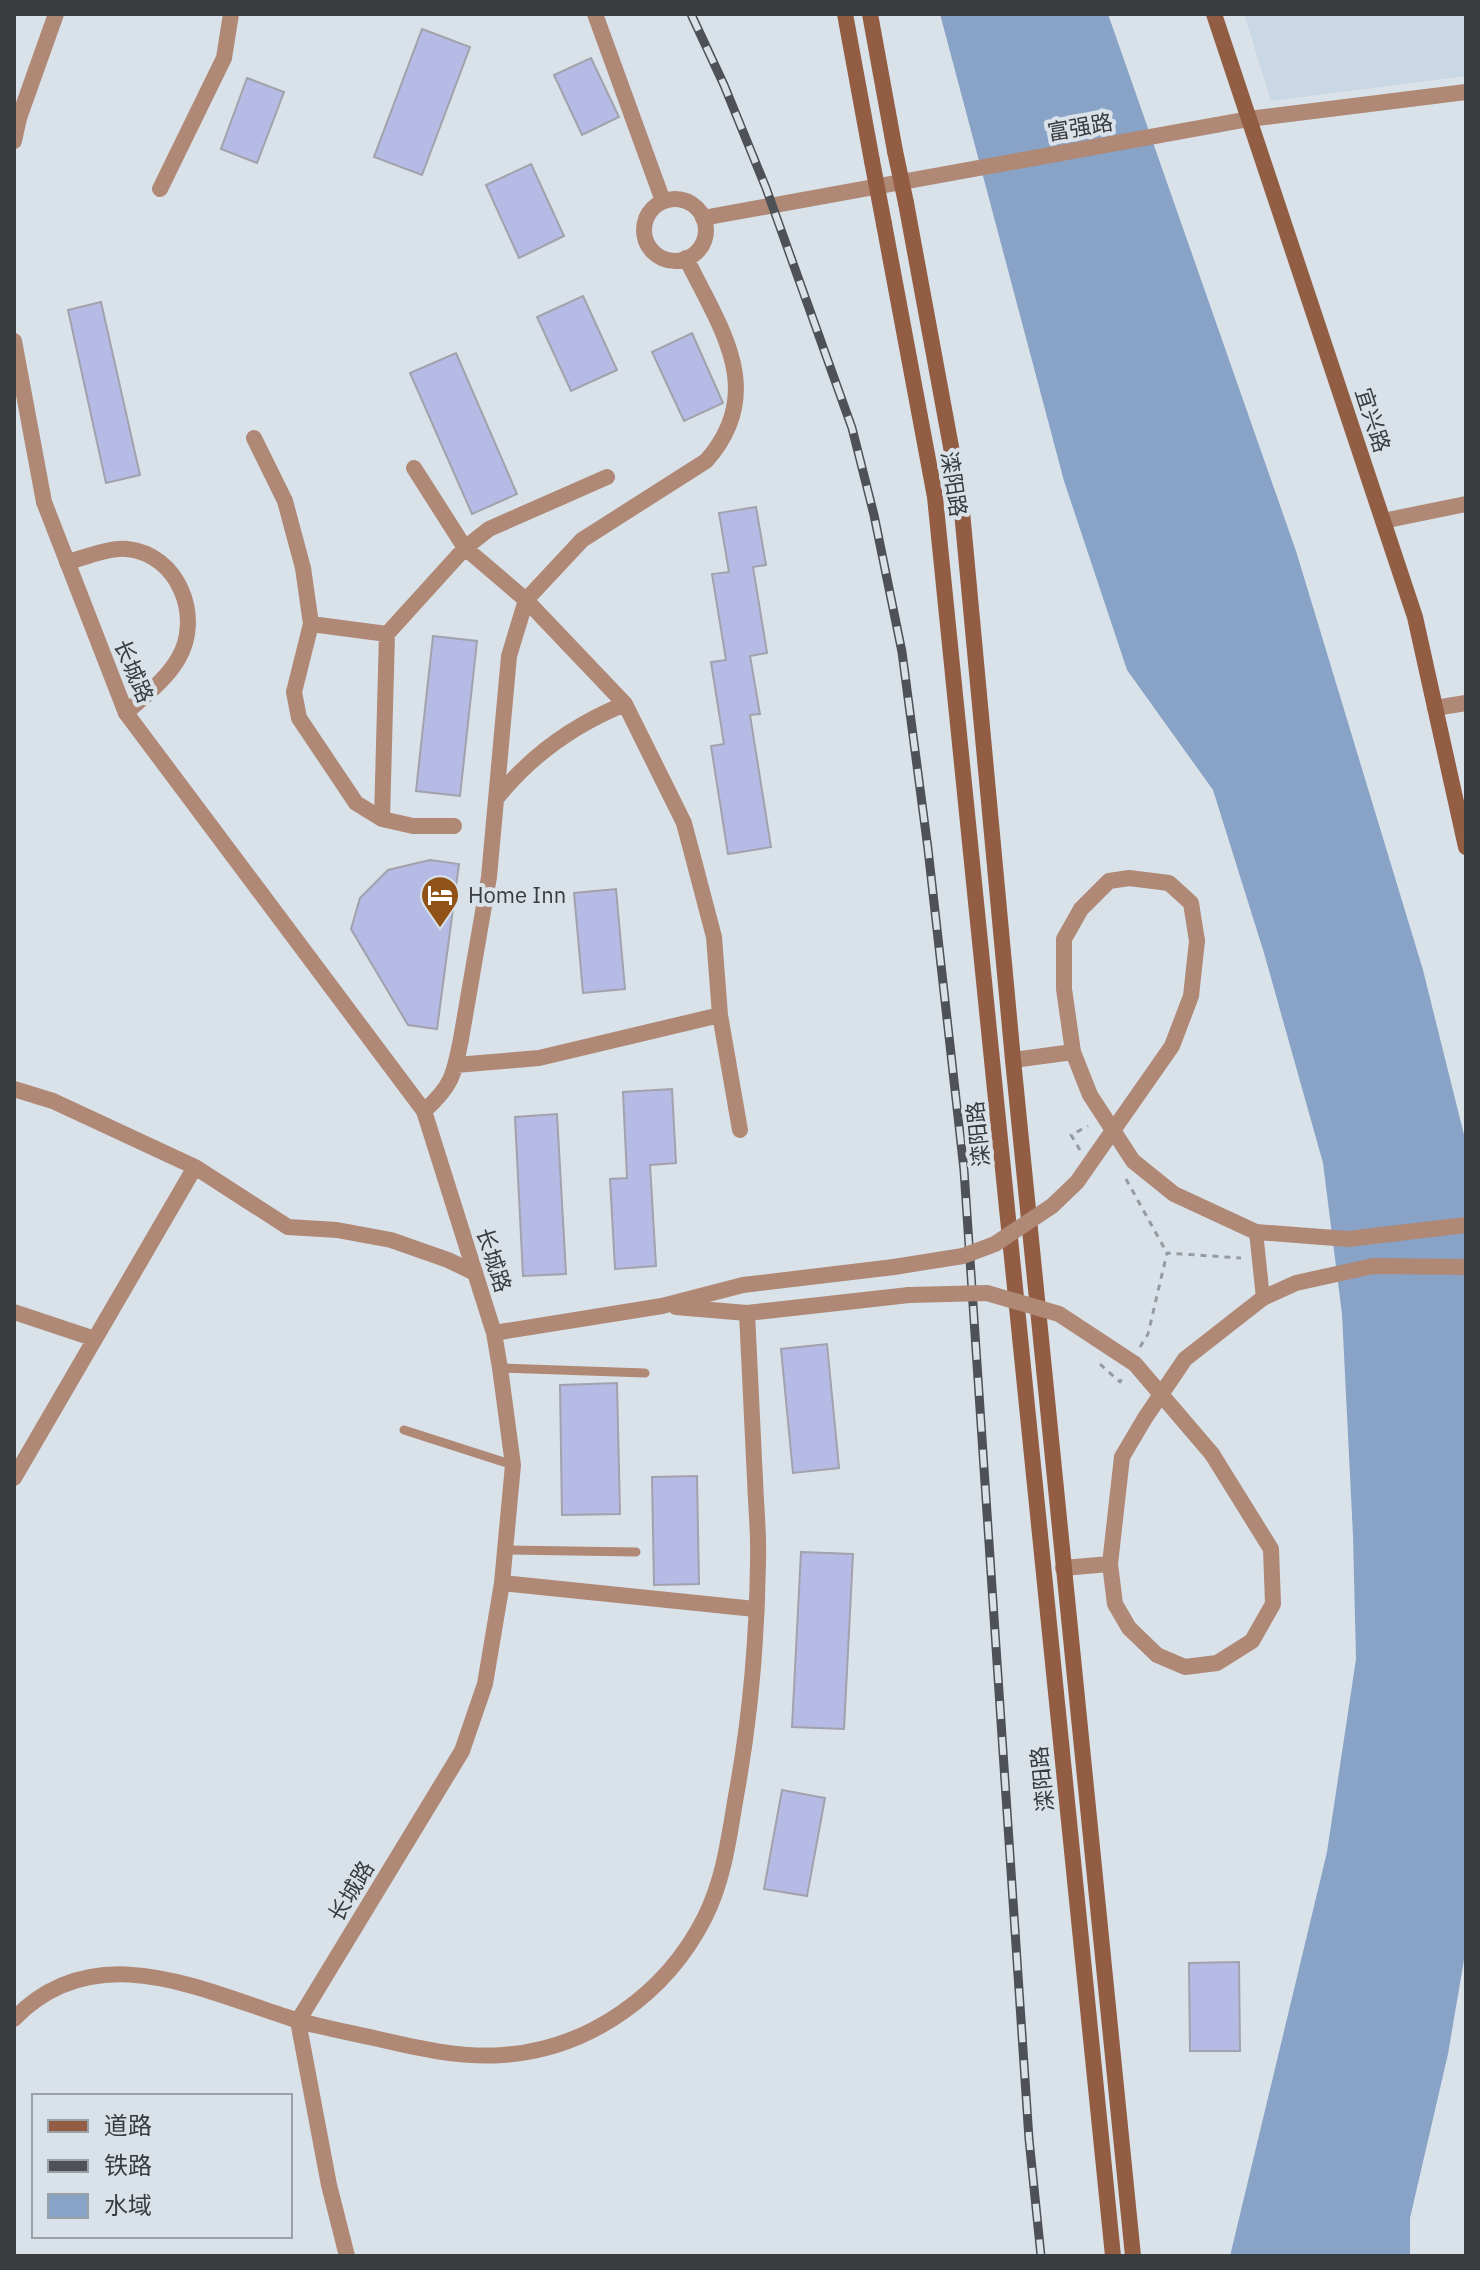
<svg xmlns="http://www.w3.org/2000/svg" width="1480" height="2270" font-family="'IBM Plex Sans','Noto Sans SC',sans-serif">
<rect width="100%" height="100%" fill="#dae2e9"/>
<!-- built -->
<path fill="#cad7e4" d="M1244,14H1466V76L1271,101Z"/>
<!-- water -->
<path fill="#88a3c6" d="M940,14H1108L1296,551L1423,970L1466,1143V1948L1448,2054L1410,2218V2256H1230L1327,1852L1356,1659L1353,1536L1342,1314L1323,1163L1264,953L1213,790L1127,670L1064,481Z"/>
<!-- building -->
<path fill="#b6bbe5" stroke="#a1a2ab" stroke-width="2" d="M422,29L470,47L422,175L374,157Z
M591,58L619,117L582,135L554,75Z
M247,78L284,92L257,163L221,149Z
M531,164L564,236L519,258L486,185Z
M583,296L617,370L571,391L537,317Z
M101,302L140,475L106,483L68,310Z
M692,333L723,403L684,421L652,352Z
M456,353L517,494L472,514L410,373Z
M756,507L766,565L753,567L767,653L750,656L760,714L750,715L771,847L728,854L711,746L724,744L711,662L726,660L712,574L729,572L719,513Z
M433,636L477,641L460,796L416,791Z
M430,860L459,864L437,1029L408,1025L351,929L360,898L388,870Z
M616,889L625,989L583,993L574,893Z
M672,1089L676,1163L650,1165L656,1266L615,1269L610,1179L627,1178L623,1092Z
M557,1114L566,1274L523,1276L515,1117Z
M827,1344L839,1468L793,1473L781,1349Z
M617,1383L620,1514L562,1515L560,1385Z
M697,1476L699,1584L654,1585L652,1477Z
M801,1552L853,1554L844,1729L792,1727Z
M782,1790L825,1798L807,1896L764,1889Z
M1239,1962L1240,2051H1190L1189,1963Z"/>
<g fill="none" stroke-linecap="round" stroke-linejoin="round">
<!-- path -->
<path stroke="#959ba0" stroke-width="3" stroke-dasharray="6 6" stroke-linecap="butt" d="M1080,1150L1071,1135L1088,1126
M1126,1179L1167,1253
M1140,1347L1148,1334L1167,1253L1241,1258
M1100,1364L1120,1382L1122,1378"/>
<!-- service -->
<path stroke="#af8876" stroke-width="9" d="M500,1368L645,1373
M404,1430L513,1465
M505,1550L636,1552"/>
<!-- pedestrian -->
<path stroke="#af8876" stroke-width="14" d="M1256,1232L1263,1298"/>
<!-- minor -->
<path stroke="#af8876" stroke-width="16" d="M595,14L663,201
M1249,119L1466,92
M160,189L224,58L231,14
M644 230a31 31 0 1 1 62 0a31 31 0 1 1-62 0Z
M254,438L285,501L303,568L311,624L387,634
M414,468L465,548L526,600L625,704L684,823L714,937L720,1015L740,1130
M1383,521L1466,504
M67,562C85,558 109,547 127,549C179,554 203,618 178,659C166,680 143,697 126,713
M311,624L294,692L299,718L356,803L382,819L413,826H454
M1435,708L1466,703
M496,799C531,755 573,725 625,704
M382,819L387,634L465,548L489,529L607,477
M456,1065L539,1058L720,1015
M14,1089L53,1101L195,1167L288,1227L337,1230L391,1240L448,1260L475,1273
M424,1111C452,1086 454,1075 461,1039L489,877L509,656L526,600L582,540L706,461C768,391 720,328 686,258
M14,1312L95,1339
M14,1478L195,1167
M502,1583L755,1609
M14,2019C95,1935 201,1990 293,2019C319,2027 347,2032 374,2038C417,2048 459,2058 503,2055C590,2049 667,1993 705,1917C724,1879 729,1837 736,1796C750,1720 757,1640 758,1562C759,1535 756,1507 755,1479C752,1424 750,1369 747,1313"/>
<!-- tertiary -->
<path stroke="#af8876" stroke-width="16" d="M14,141L19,118L56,14
M703,218L1249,119
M14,341L44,502L126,713L424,1111L494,1333L500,1368L513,1465L502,1583L485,1684L462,1751L298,2021L329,2185L347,2256
M1197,941L1191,903L1169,883L1129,878L1109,881L1081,909L1064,939V989L1073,1052L1090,1095L1133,1161L1174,1194L1256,1232L1348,1239L1466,1225
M1013,1060L1073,1052
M676,1307L747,1313L909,1295
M494,1333L662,1306L743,1285L894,1267
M1212,1454L1271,1549L1273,1604L1252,1641L1217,1663L1185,1667L1157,1655L1129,1628L1115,1604L1110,1564L1122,1457L1145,1418L1185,1359L1263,1298L1296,1283L1373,1266L1466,1267
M1063,1568L1110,1564"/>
<!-- secondary -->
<path stroke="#935d43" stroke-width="16" d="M845,14L872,161
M870,14L895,151
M1214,14L1415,617L1466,847
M906,203L961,501L1013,1060L1133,2256
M884,224L935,497L1113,2256"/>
<defs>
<path id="rail" d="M691,14L724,85L766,188L852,428L874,515L902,652L928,849L964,1170L1029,2139L1041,2256"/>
</defs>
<!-- rail casing -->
<use href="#rail" stroke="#4e5155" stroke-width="9"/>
<!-- rail -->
<use href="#rail" stroke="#dae2e9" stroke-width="6" stroke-dasharray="18" stroke-linecap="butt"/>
<!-- tertiary-bridge -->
<path stroke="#af8876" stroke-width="16" d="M894,1267L963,1256L995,1244L1052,1206L1077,1182L1172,1046L1191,996L1197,941
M909,1295L987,1293L1059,1314L1135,1364L1212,1454"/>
<!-- secondary-bridge -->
<path stroke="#935d43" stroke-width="16" d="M895,151L906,203
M872,161L884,224"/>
</g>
<!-- icons -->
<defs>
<symbol id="hotel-pin" viewBox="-11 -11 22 30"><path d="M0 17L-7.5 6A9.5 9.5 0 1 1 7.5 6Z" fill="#915218" stroke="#dae2e9"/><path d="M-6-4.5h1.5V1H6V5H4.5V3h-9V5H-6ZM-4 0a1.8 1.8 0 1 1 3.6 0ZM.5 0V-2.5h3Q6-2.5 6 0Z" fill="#fff"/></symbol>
</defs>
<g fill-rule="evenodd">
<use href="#hotel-pin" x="418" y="873" width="44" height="60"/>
</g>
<g text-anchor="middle" stroke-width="8" stroke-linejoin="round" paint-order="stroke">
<!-- street labels -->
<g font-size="22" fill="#393c3f" stroke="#dae2e9">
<text transform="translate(1080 127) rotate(-10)" y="8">富强路</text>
<text transform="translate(1373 420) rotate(72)" y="8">宜兴路</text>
<text transform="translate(954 484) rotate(81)" y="8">滦阳路</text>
<text transform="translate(134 671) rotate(67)" y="8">长城路</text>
<text transform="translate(978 1134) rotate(-96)" y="8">滦阳路</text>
<text transform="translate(494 1260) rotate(72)" y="8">长城路</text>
<text transform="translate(1042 1779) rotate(-96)" y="8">滦阳路</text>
<text transform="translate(351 1891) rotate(-59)" y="8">长城路</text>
</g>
<!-- poi labels -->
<g font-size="22" fill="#393c3f" stroke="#dae2e9" text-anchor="start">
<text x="468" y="903">Home Inn</text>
</g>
</g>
<!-- border -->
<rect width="1480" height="2270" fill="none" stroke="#393c3f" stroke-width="32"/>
<!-- legend -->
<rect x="32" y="2094" width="260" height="144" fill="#dae2e9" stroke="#9aa0a5" stroke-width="2"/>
<rect x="48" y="2120" width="40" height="12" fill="#935d43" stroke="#9aa0a5" stroke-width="2"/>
<text x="104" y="2134" font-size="24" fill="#393c3f">道路</text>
<rect x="48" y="2160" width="40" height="12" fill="#4e5155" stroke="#9aa0a5" stroke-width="2"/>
<text x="104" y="2174" font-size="24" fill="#393c3f">铁路</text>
<rect x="48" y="2194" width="40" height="24" fill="#88a3c6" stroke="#9aa0a5" stroke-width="2"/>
<text x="104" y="2214" font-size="24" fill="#393c3f">水域</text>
</svg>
